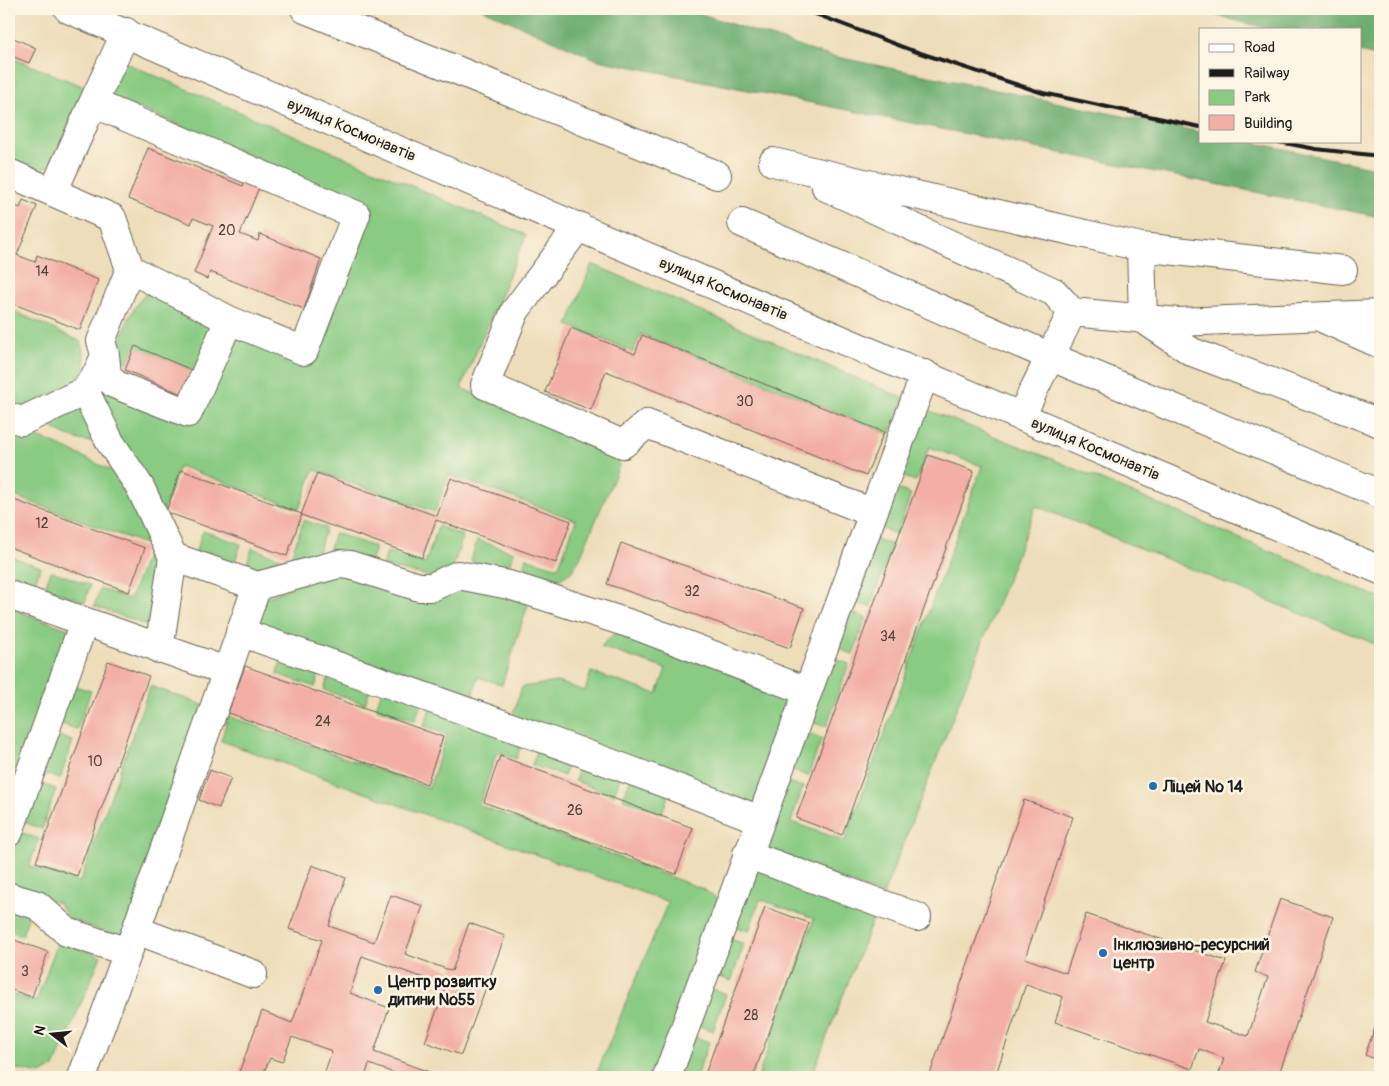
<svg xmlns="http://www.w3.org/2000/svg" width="1389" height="1086" font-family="Pangolin,sans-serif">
<rect width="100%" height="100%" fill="#fcf5e5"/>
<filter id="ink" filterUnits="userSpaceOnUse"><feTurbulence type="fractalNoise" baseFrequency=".02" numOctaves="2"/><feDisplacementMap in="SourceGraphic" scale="10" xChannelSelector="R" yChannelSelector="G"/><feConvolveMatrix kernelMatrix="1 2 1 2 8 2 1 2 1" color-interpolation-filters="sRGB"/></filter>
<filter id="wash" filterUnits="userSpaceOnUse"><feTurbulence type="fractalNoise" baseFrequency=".0096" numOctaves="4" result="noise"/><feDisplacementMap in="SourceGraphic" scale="20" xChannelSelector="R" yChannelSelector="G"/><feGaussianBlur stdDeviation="1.12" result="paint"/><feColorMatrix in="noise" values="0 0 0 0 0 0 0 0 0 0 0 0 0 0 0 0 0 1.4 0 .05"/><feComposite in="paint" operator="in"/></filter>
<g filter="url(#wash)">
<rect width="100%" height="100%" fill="#eeddba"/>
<!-- green -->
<path fill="#89cb83" stroke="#527450" d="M9,57L85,87L53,159L48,166L37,172L9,162Z
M121,61L526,235L461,388L616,455L619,466L578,562L571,572L555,582L520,576L526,558L555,567L559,566L576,520L449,475L435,512L314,470L299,509L179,466L162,514L99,403V389L190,424L236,336L247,335L315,362L373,208L112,97L108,90Z
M592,264L905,399L890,434L641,334L633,352L568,325Z
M147,294H152L214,324L194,371L135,347L128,362C124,360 121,358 120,354C116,342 136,298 147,294Z
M9,309L80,341L84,355L85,369L76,382L29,406L9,407Z
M80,405L95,438L92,441C81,443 54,432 48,423Z
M920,407L1052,459L1380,598V646L1036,506L883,895L758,849L782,780L803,787L791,822L845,841L982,466L929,447L916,481L894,474Z
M9,425L67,449L116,473L157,540L162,574L146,625L94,606L100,589L130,599L150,546L9,494Z
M889,486L911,494L897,534L875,526Z
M304,520L326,528L315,561L259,578L244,573L252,548L289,561Z
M438,526L463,536L452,570L437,578L383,566L387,552L425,564Z
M203,531L241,544L232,569L194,556Z
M335,533L375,547L370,563L326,558Z
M871,537L892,545L870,607L848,599Z
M477,540L514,552L506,573L471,561Z
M9,556L41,567L34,584L9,574Z
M51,571L90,585L85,602L45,588Z
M328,573L459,582L530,598L502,685L478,677L470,706L255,631L265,598Z
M9,608L71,630L9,809Z
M844,610L866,618L853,654L830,646Z
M624,632L781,688L795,704L757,810L511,720L522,687L557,682L585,691L591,672L657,694L666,669L601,647L612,635Z
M283,653L322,666L315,687L277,674Z
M827,656L849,664L826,727L803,719Z
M331,669L372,683L365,704L324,690Z
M69,684L91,691L77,729L56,722Z
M150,686L203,705L124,939L69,919L58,903L9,886V855L17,831L39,839L29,866L80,882Z
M383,687L422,700L415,721L376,708Z
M432,703L523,739L516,759L497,752L479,805L703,889L716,898L719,905L659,1077H595L668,902L221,741L228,716L429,788L447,735L424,726Z
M799,730L822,738L808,776L786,768Z
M52,734L73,741L60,779L38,772Z
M539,745L570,756L564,776L532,765Z
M581,760L621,774L614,795L575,781Z
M631,777L670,791L662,813L623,799Z
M34,782L56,789L42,829L21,821Z
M752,864L877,909L811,1077H758L814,919L760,899L749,931L730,925Z
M9,905L30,911L22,936L9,931Z
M725,937L744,944L731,981L712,974Z
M58,941L101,956L54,1067L40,1074L9,1067V993L36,1002Z
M707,987L726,994L713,1031L694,1024Z
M690,1035L709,1042L696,1077L676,1073Z"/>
<!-- forest -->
<path fill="#6eaf71" stroke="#456646" d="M482,9H686L822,54L1200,132V141H1246L1380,169V217L598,60Z
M1191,9H1380V57L1360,52V29H1269Z"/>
<g id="blocks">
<!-- building -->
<path fill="#f3aea5" d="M9,36L36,48L29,63L9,55Z
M148,148L243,186L246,179L260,185L240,234L258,241L260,234L321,259L304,309L210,272L207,279L194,273L213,226L193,218L191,224L128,199Z
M23,200L37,206L17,255L35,262L37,255L98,280L80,330L9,302V203L20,208Z
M571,328L635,354L642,335L884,432L866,476L606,371L591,410L545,392Z
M135,346L194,371L184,395L125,370Z
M928,455L974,471L842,835L796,818Z
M181,470L302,514L287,556L166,512Z
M317,473L437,516L451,478L571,521L556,563L436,520L422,558L301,515Z
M9,498L145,548L129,592L9,547Z
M621,543L804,608L790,648L607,584Z
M108,661L149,676L77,876L36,862Z
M245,666L443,737L427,784L228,713Z
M500,756L693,828L676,874L484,802Z
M210,770L231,778L219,808L199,800Z
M1024,800L1073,817L1025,958L1066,973L1086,914L1226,961L1205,1022L1248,1036L1268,977L1255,972L1280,899L1333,917L1278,1077H1218L1224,1058L1199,1049L1192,1069L1055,1022L1063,997L1026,984L995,1077H929Z
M312,865L346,878L329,926L374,942L391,895L423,906L405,954L452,971L469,923L505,936L461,1055L425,1042L446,986L362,956L350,993L389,1008L374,1052L443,1077H405L369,1064L365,1077H323L332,1051L292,1037L282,1062L270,1058L262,1077H252L239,1072L262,1011L292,1023L322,940L289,929Z
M765,907L809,923L753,1077H704Z
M9,938L48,952L32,997L9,989Z
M1380,1014V1061L1365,1055Z"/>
</g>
</g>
<g filter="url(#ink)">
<use href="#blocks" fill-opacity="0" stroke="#666053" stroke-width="1"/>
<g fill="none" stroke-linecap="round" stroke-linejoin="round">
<defs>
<path id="minor" d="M68,9L1380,570
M305,9L717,175
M773,162L1141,247L1343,270
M9,173L112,218L130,269
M826,187L1054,292L1072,312
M53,192L93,103
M742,223L1049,356L1380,494
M579,226L515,311L485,385L623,444L647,424L873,513L667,1077
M1141,247L1143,319L1192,352L1380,423
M1324,319L1380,344
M105,355L107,374L114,384L188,413L229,320
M85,391L99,370L105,355L101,341L130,269L229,320L304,351L356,215L93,103L126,32
M1021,416L1072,312L1178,322L1380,314
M9,417L22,421L85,391L110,442L140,487L173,557L257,586L339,564L350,565L419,587H432L458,575L509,585L637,626L807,691
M873,513L925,374
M9,595L226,671
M240,632C414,693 588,752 760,820
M159,649L173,557
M9,832L84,622
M747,854L917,917
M9,897L37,905L67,932L128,952
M136,930L253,974
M82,1077L136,930L257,586"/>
</defs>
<!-- minor casing -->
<use href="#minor" stroke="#666053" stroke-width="30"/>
<!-- minor -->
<use href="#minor" stroke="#fff" stroke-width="28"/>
<!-- rail -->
<path stroke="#1c1c1c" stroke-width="4" d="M802,9L911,50L1043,93L1200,127
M1274,141L1316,149L1380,156"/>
</g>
</g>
<!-- markers -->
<g fill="#1f6fb2" stroke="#fcf5e5" stroke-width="2">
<circle cx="1153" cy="786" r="5"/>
<circle cx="1103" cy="953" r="5"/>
<circle cx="378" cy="990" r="5"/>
</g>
<g text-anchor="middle" stroke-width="5" stroke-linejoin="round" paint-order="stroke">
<!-- number labels -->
<g font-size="14" fill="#52403e">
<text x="227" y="235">20</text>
<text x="42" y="276">14</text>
<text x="745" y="406">30</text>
<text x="42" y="528">12</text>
<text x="692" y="596">32</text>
<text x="888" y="641">34</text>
<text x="323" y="726">24</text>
<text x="95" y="766">10</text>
<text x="575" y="815">26</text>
<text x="25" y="976">3</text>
<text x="751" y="1020">28</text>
</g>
<!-- street labels -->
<g font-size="16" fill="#1c1c1c" stroke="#fcf5e5">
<text transform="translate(352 129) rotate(23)" y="6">вулиця Космонавтів</text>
<text transform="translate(724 288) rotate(23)" y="6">вулиця Космонавтів</text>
<text transform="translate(1096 448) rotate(23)" y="6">вулиця Космонавтів</text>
</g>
<!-- poi labels -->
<g font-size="16" font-weight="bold" fill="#1c1c1c" stroke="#fcf5e5" text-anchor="start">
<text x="1163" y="792">Ліцей № 14</text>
<text x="1113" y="950">Інклюзивно-ресурсний<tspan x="1113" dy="18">центр</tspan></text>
<text x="388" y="987">Центр розвитку<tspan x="388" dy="18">дитини №55</tspan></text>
</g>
</g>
<!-- margin -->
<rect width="1389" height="1086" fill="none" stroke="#fcf5e5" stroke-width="30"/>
<!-- legend -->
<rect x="1199" y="28" width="162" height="115" fill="#fcf5e5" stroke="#a29e95"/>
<rect x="1209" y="44" width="25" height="8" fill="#ffffff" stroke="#a29e95"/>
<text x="1244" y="52" font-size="15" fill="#1c1c1c">Road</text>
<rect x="1209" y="69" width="25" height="8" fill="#1c1c1c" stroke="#a29e95"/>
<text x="1244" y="78" font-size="15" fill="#1c1c1c">Railway</text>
<rect x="1209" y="90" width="25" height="15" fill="#89cb83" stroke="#a29e95"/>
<text x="1244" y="102" font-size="15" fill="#1c1c1c">Park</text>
<rect x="1209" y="115" width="25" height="15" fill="#f3aea5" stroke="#a29e95"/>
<text x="1244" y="128" font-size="15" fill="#1c1c1c">Building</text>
<!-- north arrow -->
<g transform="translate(52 1034) rotate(286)" stroke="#fcf5e5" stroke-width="4" paint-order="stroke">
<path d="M0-4L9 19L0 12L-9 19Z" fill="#1c1c1c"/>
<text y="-8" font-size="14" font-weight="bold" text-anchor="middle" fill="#1c1c1c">N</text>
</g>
</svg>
